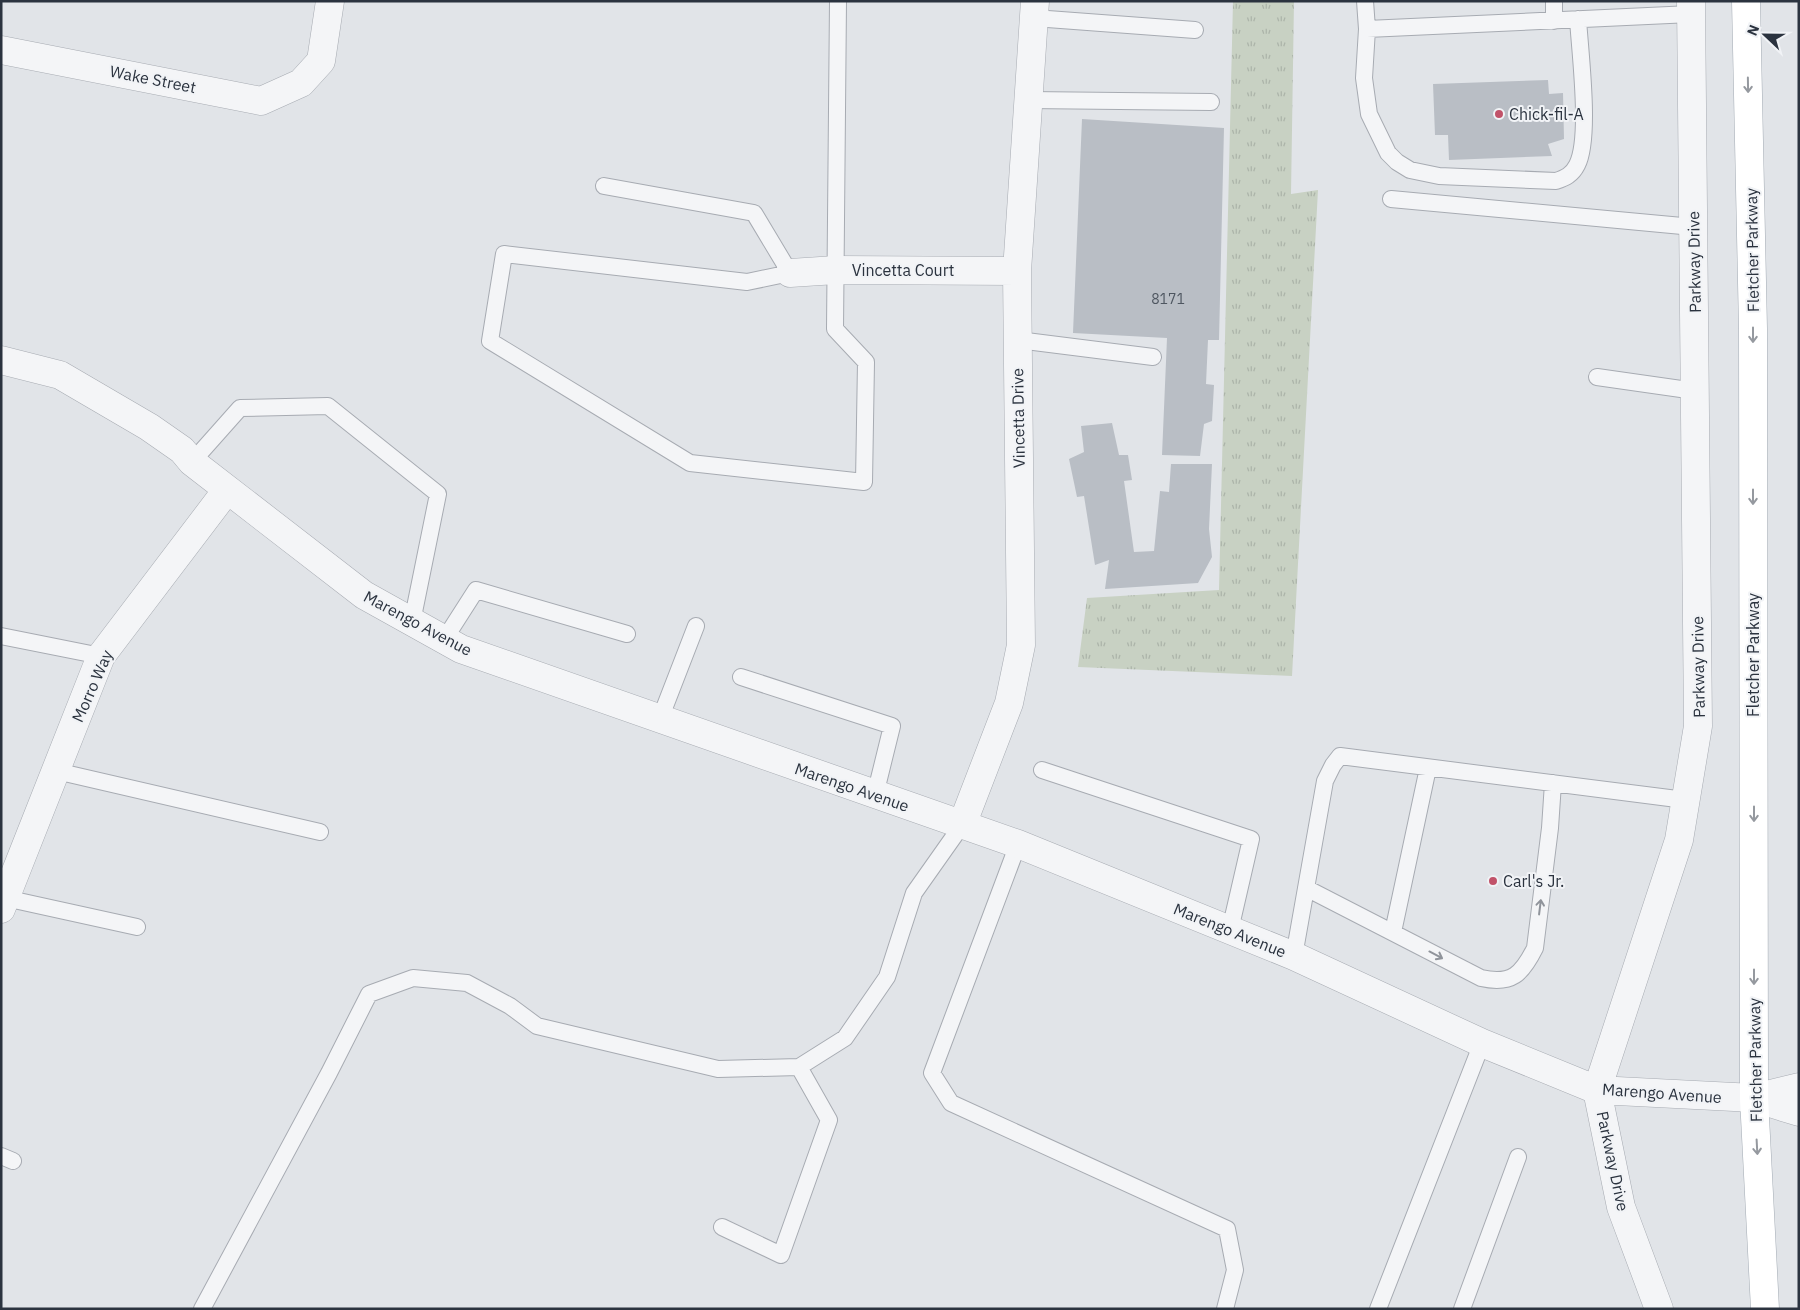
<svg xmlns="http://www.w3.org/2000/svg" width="1800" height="1310" font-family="'IBM Plex Sans',sans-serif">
<defs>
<pattern id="grass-tufts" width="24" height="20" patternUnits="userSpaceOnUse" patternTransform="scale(1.25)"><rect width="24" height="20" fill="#c8d1c3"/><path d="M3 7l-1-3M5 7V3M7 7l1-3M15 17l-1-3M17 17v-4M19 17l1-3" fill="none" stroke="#acb4a9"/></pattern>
</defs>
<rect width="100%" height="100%" fill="#e1e4e8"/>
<!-- grass -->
<path fill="url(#grass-tufts)" d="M1233,1H1294L1291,194L1318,190L1292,676L1078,667L1087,598L1219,590Z"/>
<!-- building -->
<path fill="#b9bec5" d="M1548,80L1549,94L1563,93L1564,139L1548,144L1552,156L1449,160L1448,135H1435L1433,84Z
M1082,119L1224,128L1219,340H1208L1206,384L1214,385L1212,421L1204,424L1200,456L1162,455L1167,338L1073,333Z
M1112,423L1119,455H1128L1132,480L1124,481L1134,552L1154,551L1160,491L1169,492L1171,464H1212L1209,529L1212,557L1198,583L1105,589L1109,560L1095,565L1084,496L1077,497L1069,459L1084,452L1081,426Z"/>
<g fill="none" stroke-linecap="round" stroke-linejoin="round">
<defs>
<path id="service" d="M1365,1L1367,29L1691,14
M1034,18L1195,30
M1554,21V1
M1367,29L1364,78L1369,114L1388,153L1397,162L1410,170L1439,176L1556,181C1565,178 1572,175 1577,165C1591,138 1580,53 1578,19
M1028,100L1211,102
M604,186L754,213L790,273L747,282L504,254L490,341L690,463L864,482L866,362L835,329L838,1
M1391,199L1693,227
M1018,340L1153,357
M1597,377L1695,391
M192,462L240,408L328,406L438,494L412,622
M1,636L101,656
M444,640L476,590L627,634
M741,677L892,726L875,795
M660,719L696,626
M1042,770L1251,839L1230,930
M56,771L320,832
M1018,844L932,1073L951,1103L1227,1229L1235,1270L1225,1309
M1306,888L1481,978C1512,985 1522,974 1535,948L1550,828L1553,783
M5,898L137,927
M1393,932L1428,768
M1294,956L1325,781L1333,765L1340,756L1685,800
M1,1156L13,1161
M722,1227L781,1255L829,1120L799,1067
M202,1309L329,1073L369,994L413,978L467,983L510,1006L537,1026L718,1069L799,1067L845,1038L887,977L914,893L962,825
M1378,1309L1482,1043
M1462,1309L1518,1157"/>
<path id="minor" d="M1,50L261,101L301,83L321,61L330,1
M790,273L836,270L1017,271
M962,825L1009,703L1021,645L1017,271L1035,1
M1,909L101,656L227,490"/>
<path id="tertiary" d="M1,360L60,375L149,427L182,450L192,462L364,595L461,649L1018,844L1294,956L1482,1043L1597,1090L1754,1098L1799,1112
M1754,1098L1799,1087
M1659,1309L1621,1207L1597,1090L1679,840L1698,726L1691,1"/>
<path id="primary" d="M1746,1L1753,329L1754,1098L1765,1309"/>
</defs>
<!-- service casing -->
<use href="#service" stroke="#a7abb2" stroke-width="18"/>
<!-- minor casing -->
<use href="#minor" stroke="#a7abb2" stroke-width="29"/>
<!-- tertiary casing -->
<use href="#tertiary" stroke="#a7abb2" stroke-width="29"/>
<!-- primary casing -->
<use href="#primary" stroke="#a2aab3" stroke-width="29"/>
<!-- service -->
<use href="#service" stroke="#f4f5f7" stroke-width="16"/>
<!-- minor -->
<use href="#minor" stroke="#f4f5f7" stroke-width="28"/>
<!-- tertiary -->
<use href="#tertiary" stroke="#f4f5f7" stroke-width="28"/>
<!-- primary -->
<use href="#primary" stroke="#fff" stroke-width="28"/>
</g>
<!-- one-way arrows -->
<defs><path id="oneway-shaft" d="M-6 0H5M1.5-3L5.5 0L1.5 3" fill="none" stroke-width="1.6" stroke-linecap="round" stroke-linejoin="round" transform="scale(1.25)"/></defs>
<g stroke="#95999f">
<use href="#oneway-shaft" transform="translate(1748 85) rotate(89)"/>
<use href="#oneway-shaft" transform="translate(1753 335) rotate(90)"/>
<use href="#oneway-shaft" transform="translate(1753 497) rotate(90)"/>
<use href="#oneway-shaft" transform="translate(1754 814) rotate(90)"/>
<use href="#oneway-shaft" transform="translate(1754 977) rotate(90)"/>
<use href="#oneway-shaft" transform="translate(1757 1147) rotate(87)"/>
</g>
<g stroke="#90949b">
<use href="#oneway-shaft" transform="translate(1540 907) rotate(-83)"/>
<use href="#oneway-shaft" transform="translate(1436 955) rotate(28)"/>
</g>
<!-- markers -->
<g fill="#c15269" stroke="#f1f3f6" stroke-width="2">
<circle cx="1499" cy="114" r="5"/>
<circle cx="1493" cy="881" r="5"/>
</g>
<g text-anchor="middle" stroke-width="4" stroke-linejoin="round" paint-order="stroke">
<!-- number labels -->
<g font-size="14" fill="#4e5660">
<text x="1168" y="304">8171</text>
</g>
<!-- street labels -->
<g font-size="16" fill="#2b333f" stroke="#f1f3f6">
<text transform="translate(153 79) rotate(11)" y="6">Wake Street</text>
<text transform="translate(1752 250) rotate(-91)" y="6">Fletcher Parkway</text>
<text transform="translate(1694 262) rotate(-91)" y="6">Parkway Drive</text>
<text x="903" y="276">Vincetta Court</text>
<text transform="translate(1018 418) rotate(-91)" y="6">Vincetta Drive</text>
<text transform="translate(418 623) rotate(28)" y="6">Marengo Avenue</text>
<text transform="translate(1753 655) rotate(-90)" y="6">Fletcher Parkway</text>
<text transform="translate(1698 667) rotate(-91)" y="6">Parkway Drive</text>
<text transform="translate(92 686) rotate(-66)" y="6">Morro Way</text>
<text transform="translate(852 787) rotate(19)" y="6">Marengo Avenue</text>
<text transform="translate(1230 930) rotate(22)" y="6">Marengo Avenue</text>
<text transform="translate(1755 1060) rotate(-91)" y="6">Fletcher Parkway</text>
<text transform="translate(1662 1093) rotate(4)" y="6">Marengo Avenue</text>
<text transform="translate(1613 1161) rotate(78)" y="6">Parkway Drive</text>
</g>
<!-- poi labels -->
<g font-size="16" fill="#2b333f" stroke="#f1f3f6" text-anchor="start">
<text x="1509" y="120">Chick-fil-A</text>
<text x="1503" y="887">Carl's Jr.</text>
</g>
</g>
<!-- border -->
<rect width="1800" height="1310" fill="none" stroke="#2b333f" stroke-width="5"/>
<!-- north arrow -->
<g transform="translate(1765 35) rotate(292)" stroke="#f1f3f6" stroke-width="4" paint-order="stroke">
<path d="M0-4L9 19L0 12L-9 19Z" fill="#2b333f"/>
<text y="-8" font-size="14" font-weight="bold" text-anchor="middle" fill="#2b333f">N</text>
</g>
</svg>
